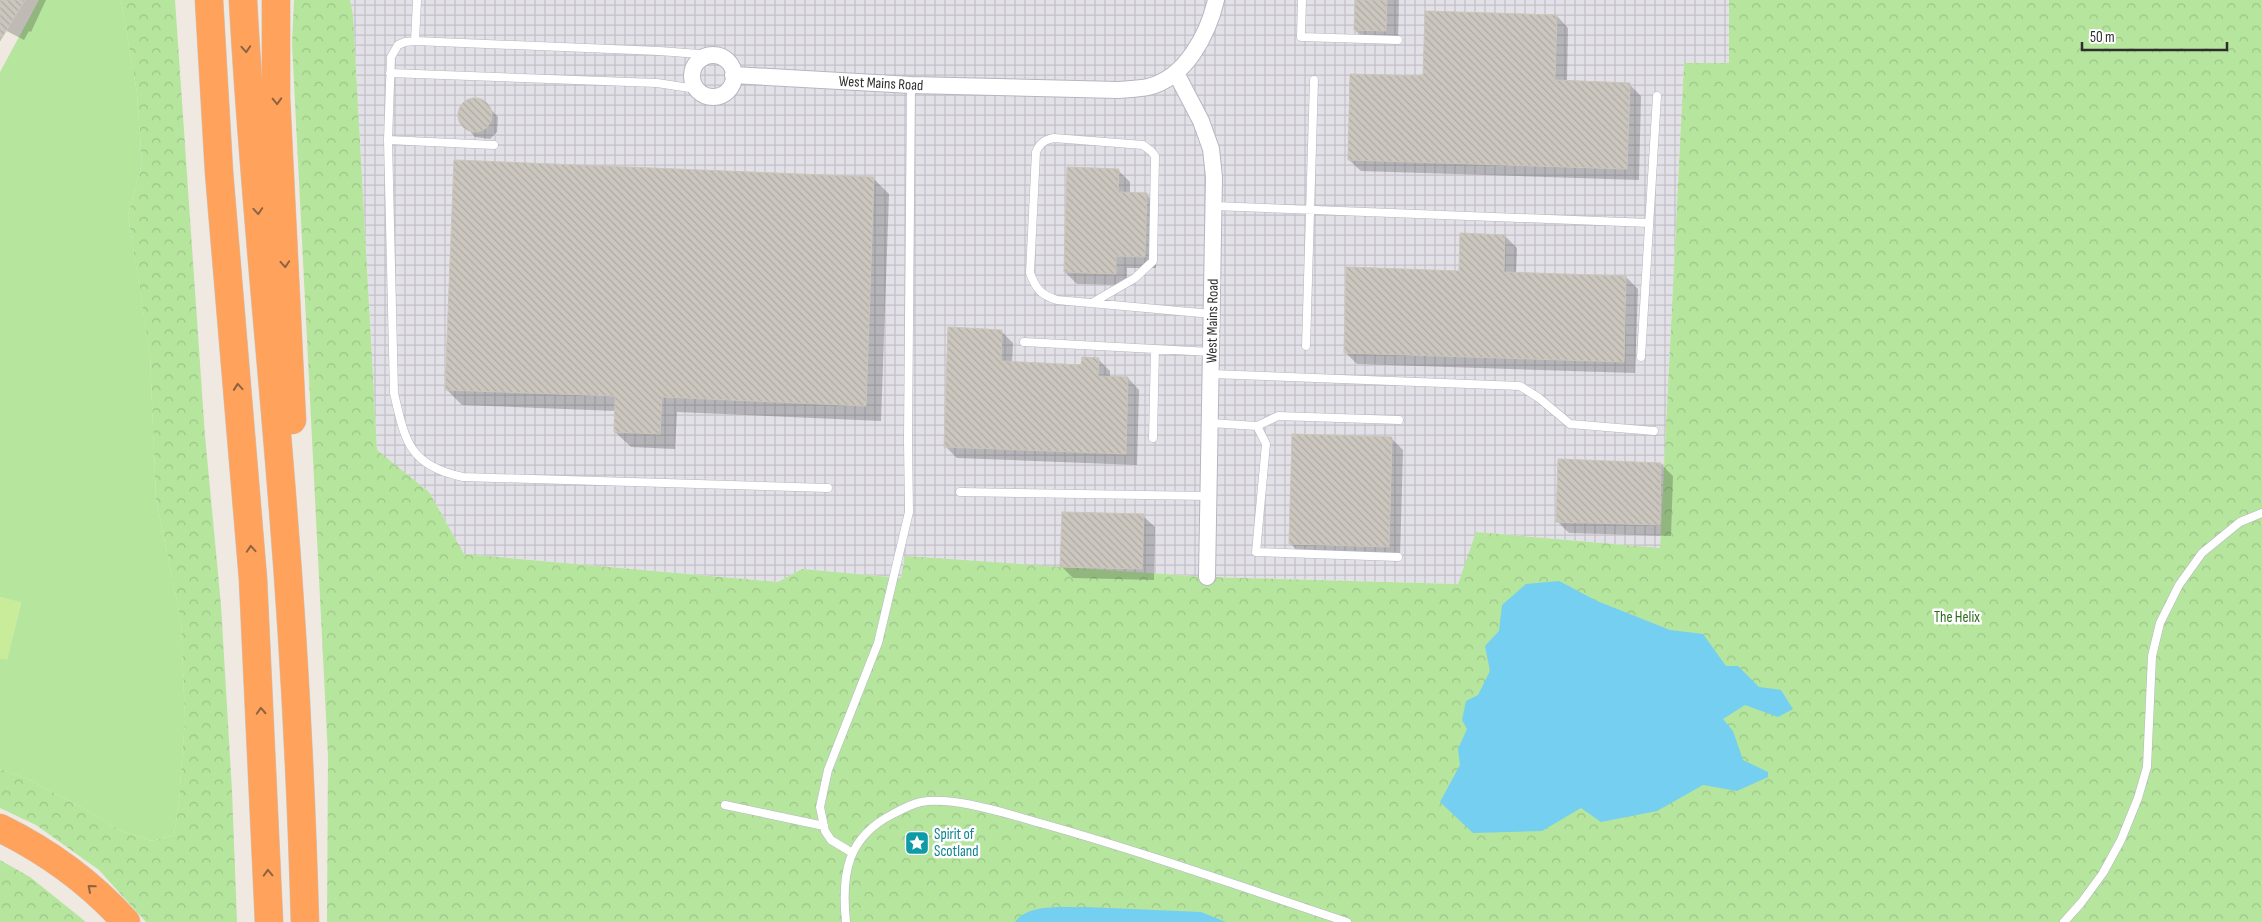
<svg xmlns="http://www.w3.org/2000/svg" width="2262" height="922" font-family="'Sofia Sans Condensed',sans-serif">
<defs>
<pattern id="industrial-grid" width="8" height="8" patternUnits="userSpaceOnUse" patternTransform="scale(1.25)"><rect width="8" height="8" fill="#e3e1e8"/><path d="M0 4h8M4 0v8" fill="none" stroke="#c3c1c7"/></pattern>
<pattern id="forest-crowns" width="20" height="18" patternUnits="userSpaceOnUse" patternTransform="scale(1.25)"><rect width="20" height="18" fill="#b6e59e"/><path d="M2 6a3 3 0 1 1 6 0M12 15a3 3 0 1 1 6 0" fill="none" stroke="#9dc588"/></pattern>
<pattern id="building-back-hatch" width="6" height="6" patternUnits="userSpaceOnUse" patternTransform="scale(1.25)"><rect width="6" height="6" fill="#cbc7bf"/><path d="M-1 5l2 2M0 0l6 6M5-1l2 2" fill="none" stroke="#afaba4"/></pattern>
</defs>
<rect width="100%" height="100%" fill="#efe9e1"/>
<!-- industrial -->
<path fill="url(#industrial-grid)" d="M350,0H1729V63H1684L1660,548L1476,532L1459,584L1207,577L905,557L901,578L802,569L778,582L464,554L429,492L377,450L353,15Z"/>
<!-- grass -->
<path fill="#b6e59e" d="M39,0H121L137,93L142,164L128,215L150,354L156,499L181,621L185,719L179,801L174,835L152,841L119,830L92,813L28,779L0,769V658L7,659L21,603L0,597V72Z"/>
<!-- forest -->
<path fill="url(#forest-crowns)" d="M121,0H175L205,436L221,605L232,791L237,922H146L99,870L36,825L0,808V769L28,779L92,813L119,830L152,841L174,835L179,801L185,719L181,621L156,499L150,355L128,215L142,164L137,93Z
M294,0H350L353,15L377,450L429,492L464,554L778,582L802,569L901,578L905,556L1207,577L1458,584L1476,532L1660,548L1684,63H1729V0H2262V922H327L328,756L292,43Z
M0,860L30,877L86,922H0Z"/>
<!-- pitch -->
<path fill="#c9ec9a" d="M0,597L21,602L7,660L0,658Z"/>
<!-- water -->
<path fill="#75cff0" d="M1559,581L1597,601L1670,630L1703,634L1726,666H1738L1759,687L1781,690L1793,709L1778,717L1745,705L1723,719L1733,731L1743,760L1768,772V777L1737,791L1703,785L1657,811L1601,822L1581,808L1542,831L1473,833L1440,802L1460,765L1458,749L1467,729L1462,720L1466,701L1478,695L1490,671L1485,646L1499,631L1502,605L1526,584Z
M1085,907L1201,912L1226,922H1015C1029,903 1064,908 1085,907Z"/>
<!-- shadow -->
<path fill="#0003" d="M0,0H46L31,32L29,31L24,40L1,28L0,31Z
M1356,0H1399L1398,43L1367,42L1355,30Z
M1557,16L1568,28L1567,82L1629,84L1641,96L1639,180L1361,171L1349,160L1425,78Z
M478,99L483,101L498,117L497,132L490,139L475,137L460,120V109L467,101Z
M1118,170L1130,182V193L1146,194L1158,206L1156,268H1127V285L1077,284L1065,272Z
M874,179L889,194L881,421L677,412L675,449L631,447L615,432L616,411L462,405L446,389Z
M1505,236L1517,248L1516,274L1626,277L1638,289L1635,373L1357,364L1345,352L1460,272Z
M1001,331L1013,343L1012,363L1082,366L1098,359L1110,371V378H1128L1139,390L1137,465L957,458L945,446Z
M1391,438L1403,450L1400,558L1302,555L1290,543Z
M1661,464L1673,476L1671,536L1569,533L1557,521Z
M1143,516L1155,527L1154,580L1073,578L1061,566Z"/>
<!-- building -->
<path fill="url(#building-back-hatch)" stroke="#cbc5ba" d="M0,0H25L0,41Z
M1355,0H1387L1386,31L1354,30Z
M1425,11L1557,15L1555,80L1630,83L1627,169L1348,160L1350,74L1423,76Z
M458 115a17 17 0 1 1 34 0a17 17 0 1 1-34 0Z
M454,160L874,177L866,406L662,397L660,434L614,432L615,396L445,390Z
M1067,167L1119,169L1118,192L1147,193L1145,257L1116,256V274L1064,272Z
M1460,233L1505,235L1504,272L1626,276L1624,362L1344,353L1346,267L1459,271Z
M948,327L1002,330L1001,361L1081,365L1082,357L1099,358L1098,376L1128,377L1126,454L944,447Z
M1292,434L1392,437L1389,547L1289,544Z
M1558,459L1661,463L1660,525L1556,522Z
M1062,512L1144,514L1142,569L1060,567Z"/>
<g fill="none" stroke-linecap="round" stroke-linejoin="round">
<defs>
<path id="service" d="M417,0L415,41L405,42L398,45L391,57L388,140L394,393C405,441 409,466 463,477L828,488
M1302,0L1301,37L1398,40
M415,41L659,51L713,55
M390,73L657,83L696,89
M388,140L494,145
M1214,206L1649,223
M1092,303L1135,278L1153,261L1155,156L1151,151L1143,145L1054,138C1044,140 1040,143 1036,152L1030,273C1036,289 1041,295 1057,300L1212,314
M1024,342L1211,352
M1306,346L1314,80
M1641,357L1657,96
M1211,374L1520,386L1539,398L1570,424L1654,431
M1210,423L1257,426L1266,444L1256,552L1398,557
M1257,426L1278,416L1399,420
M1153,438L1155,349
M960,492L1208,496
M725,805L824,826
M851,852L831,840L825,831L820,807L828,770L878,643L909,512L908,440L911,85
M846,922C841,874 847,837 893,814C902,809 912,804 921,802C955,796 1007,814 1040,823C1143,852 1245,888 1347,922
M2064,922L2081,903L2103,873L2121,840L2138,798L2147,767L2152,656L2160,623L2179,585L2202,553L2240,522L2262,513"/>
<path id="minor" d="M692 76a21 21 0 1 1 42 0a21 21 0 1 1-42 0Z
M1176,73L1201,121L1211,149L1214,177L1207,577
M733,75L911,85L1118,90C1128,89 1139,89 1148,87C1186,78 1208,34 1216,0"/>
<path id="motorway" d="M209,0L219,172L253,579L269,922
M243,0C252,170 270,340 283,509C294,646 301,785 305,922
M276,0V97L292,420
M0,828C47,851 91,883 126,922"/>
</defs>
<!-- service casing -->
<use href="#service" stroke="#b4b7c1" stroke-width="9"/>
<!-- minor casing -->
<use href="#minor" stroke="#b4b7c1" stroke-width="18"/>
<!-- motorway casing -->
<use href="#motorway" stroke="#c9c9c9" stroke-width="29"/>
<!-- service -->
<use href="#service" stroke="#fff" stroke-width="8"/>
<!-- minor -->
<use href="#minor" stroke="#fff" stroke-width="16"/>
<!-- motorway -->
<use href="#motorway" stroke="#ffa35c" stroke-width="28"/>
</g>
<!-- one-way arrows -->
<defs><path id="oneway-chevron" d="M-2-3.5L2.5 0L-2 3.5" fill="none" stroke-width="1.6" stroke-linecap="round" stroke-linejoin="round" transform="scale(1.25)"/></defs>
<g stroke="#8c6343">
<use href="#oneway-chevron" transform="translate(246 49) rotate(86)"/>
<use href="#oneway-chevron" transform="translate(277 101) rotate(88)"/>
<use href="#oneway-chevron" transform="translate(258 211) rotate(86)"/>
<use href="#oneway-chevron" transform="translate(285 264) rotate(86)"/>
<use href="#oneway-chevron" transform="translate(238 387) rotate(-95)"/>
<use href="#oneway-chevron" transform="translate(251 549) rotate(-94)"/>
<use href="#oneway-chevron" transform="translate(261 711) rotate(-93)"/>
<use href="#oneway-chevron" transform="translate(268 873) rotate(-92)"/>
<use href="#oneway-chevron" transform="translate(91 888) rotate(-139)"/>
</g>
<!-- icons -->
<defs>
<symbol id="sight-square" viewBox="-11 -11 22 22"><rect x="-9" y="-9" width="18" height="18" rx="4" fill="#0f9aa8" stroke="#fff"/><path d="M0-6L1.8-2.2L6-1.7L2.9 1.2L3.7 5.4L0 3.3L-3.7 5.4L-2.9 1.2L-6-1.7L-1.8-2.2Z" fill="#fff"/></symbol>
</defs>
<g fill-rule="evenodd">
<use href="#sight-square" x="903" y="829" width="28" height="28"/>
</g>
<g text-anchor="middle" stroke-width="5" stroke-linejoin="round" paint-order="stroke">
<!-- street labels -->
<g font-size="15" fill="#2e2e2e" stroke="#fff">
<text transform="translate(881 83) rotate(3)" y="5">West Mains Road</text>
<text transform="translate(1212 321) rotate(-89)" y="5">West Mains Road</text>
</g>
<!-- park labels -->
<g font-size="15" fill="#2c6e1b" stroke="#fff">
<text x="1957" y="622">The Helix</text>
</g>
<!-- culture labels -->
<g font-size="15" fill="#0d838f" stroke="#fff" text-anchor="start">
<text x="934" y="839">Spirit of<tspan x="934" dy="17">Scotland</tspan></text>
</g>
</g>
<!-- scale -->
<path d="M2082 42v8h145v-8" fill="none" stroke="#2e2e2e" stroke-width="2.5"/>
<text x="2090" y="42" font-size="15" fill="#2e2e2e" stroke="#ffffff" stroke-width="4" paint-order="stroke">50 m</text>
</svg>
